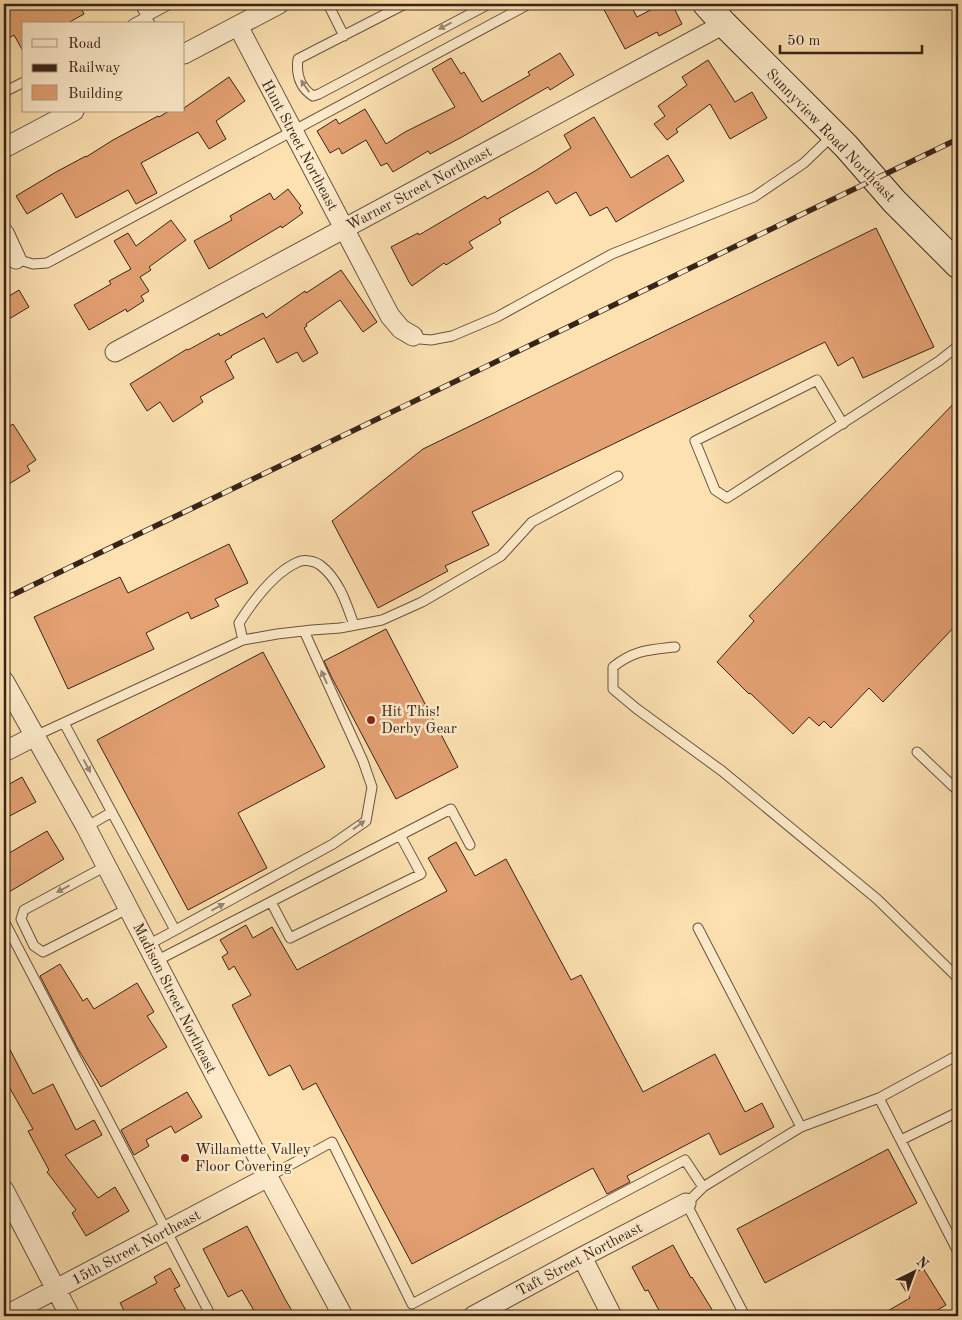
<svg xmlns="http://www.w3.org/2000/svg" width="962" height="1320" font-family="'Old Standard TT',serif">
<rect width="100%" height="100%" fill="#fde1b1"/>
<filter id="stains"><feTurbulence type="fractalNoise" baseFrequency=".004" numOctaves="4"/><feColorMatrix values="0 0 0 0 .2 0 0 0 0 .09 0 0 0 0 .02 0 0 0 .5 -.17"/></filter>
<radialGradient id="worn" r=".72"><stop offset=".6" stop-color="#630" stop-opacity="0"/><stop offset="1" stop-color="#630" stop-opacity=".3"/></radialGradient>
<!-- building -->
<path fill="#e4a173" stroke="#372419" d="M4,4H79L84,14L66,24H24V53L14,35L4,41Z
M601,4H630L637,17L662,4H672L682,24L659,36L657,32L625,49Z
M560,53L574,75L550,90L548,87L462,137L430,154L428,151L393,172L387,163L381,166L366,140L342,154L339,148L330,153L317,131L336,119L339,124L365,109L386,144L405,132L455,107L432,69L451,58L461,74L464,72L482,102L530,75L528,72Z
M708,60L735,102L752,92L767,118L730,139L710,104L676,129L678,132L667,140L654,124L665,116L658,106L687,85L682,77Z
M229,77L245,101L216,121L226,139L209,149L198,132L141,163L157,193L136,204L128,190L76,218L62,193L27,214L16,196L56,172L86,156V157L113,140L158,116L159,117L169,111H184V108Z
M594,117L631,178L668,155L684,181L616,222L607,207L590,216L576,192L556,204L548,191L499,219L501,223L469,242L473,248L446,265L444,263L412,286L409,282L391,247L418,233L419,235L485,196L487,199L535,171L571,148L564,135Z
M288,189L301,206L299,208L303,213L282,228L281,226L209,269L194,241L232,220L230,216L270,193L274,200Z
M171,220L186,240L149,267L151,270L140,277L149,291L141,296L144,301L127,312L126,309L89,330L74,305L111,284L109,281L131,269L114,241L128,233L136,246Z
M876,228L934,347L863,378L853,357L838,366L825,342L472,512L489,545L445,566L448,571L378,608L332,521L423,449Z
M341,270L377,322L363,332L340,300L306,324L307,326L304,328L318,353L303,362L297,352L277,363L264,338L231,356L232,357L225,361L234,378L200,397L203,402L173,422L160,402L147,411L130,384L187,349L188,350L219,333L220,336L263,313L266,318L305,291L306,293Z
M19,290L29,307L4,322V299Z
M958,399V623L883,702L869,688L831,728L824,721L819,726L809,717L793,734L750,693L749,694L717,662L754,621L749,616Z
M13,424L36,460L27,466L30,471L4,487V430Z
M229,544L248,583L215,599L219,606L191,619L188,612L146,633L154,649L68,689L34,617L120,577L128,593Z
M386,629L458,767L396,799L332,678L324,661Z
M263,652L325,767L238,813L267,868L188,910L97,740Z
M22,777L36,802L4,819V787Z
M47,831L64,859L4,895V856Z
M456,842L475,876L506,859L571,980L581,975L643,1092L715,1054L745,1112L762,1103L774,1127L720,1155L709,1133L627,1176L630,1182L607,1194L593,1168L412,1264L316,1083L303,1090L290,1065L269,1076L232,1005L251,995L234,966L229,970L222,957L228,953L220,940L246,925L253,938L272,927L297,970L447,891L428,858Z
M60,964L83,1001L87,998L94,1009L137,983L154,1012L147,1016L167,1047L101,1087L78,1049L40,976Z
M4,1038L33,1094L53,1084L76,1130L94,1120L102,1135L65,1155L98,1198L115,1187L129,1211L86,1236L72,1213L76,1210L47,1172L49,1170L28,1131L33,1129L4,1078Z
M187,1092L202,1117L175,1133L171,1126L146,1140L149,1146L134,1155L121,1130Z
M888,1149L917,1203L765,1283L737,1229Z
M247,1226L285,1299L295,1316H257L242,1290L228,1297L203,1249Z
M673,1245L691,1278L692,1277L716,1316H662L648,1290L645,1291L632,1267Z
M170,1268L180,1286L174,1289L189,1316H127L120,1303L157,1283L154,1277Z
M923,1268L946,1305L927,1316H879L910,1298L900,1282Z"/>
<g fill="none" stroke-linecap="round" stroke-linejoin="round">
<defs>
<path id="lane" d="M140,4L150,24
M328,4L344,36
M405,4L298,59C296,74 299,87 313,96L319,94L489,4
M133,24L170,4
M4,92L24,82
M16,259L33,264L47,263L529,4
M413,336L420,339L431,340L452,336L497,317L612,254L754,197L804,163L832,136
M843,424L817,380L695,441L715,490L727,498L939,361L958,346
M243,640L239,623C253,601 275,572 298,562C304,559 315,561 320,565C339,579 347,605 354,625
M675,647C649,650 634,650 613,667V689L637,709L722,771L877,899L958,978
M64,723L175,930
M35,736L243,640L277,634L312,630L340,628L382,620L422,602L501,556L532,522L618,476
M917,752L958,791
M86,827L112,812
M106,866L24,910L21,919L34,946L43,952L129,908
M271,902L290,938L421,874L400,835
M4,921L211,1316
M698,928L801,1127
M148,945L333,844L366,821L372,787L363,761L304,631
M156,961L451,809L470,845
M958,1055L879,1098L958,1252
M901,1140L958,1112
M268,1177L332,1142L412,1304L685,1160L703,1187
M745,1316L686,1203L690,1200L703,1187L801,1127L879,1098"/>
<path id="street" d="M238,26L390,316L401,329L413,336
M184,54L279,4
M4,148L74,111
M4,233L16,259
M115,352L724,24
M4,681L85,825L268,1177L343,1316
M4,752L35,736
M4,1190L70,1316
M582,1257L612,1316
M5,1316L268,1177
M473,1316L582,1257L686,1203"/>
<path id="secondary" d="M706,4L724,24L846,146L894,201L958,265"/>
</defs>
<!-- lane casing -->
<use href="#lane" stroke="#68533f" stroke-width="11"/>
<!-- street casing -->
<use href="#street" stroke="#68533f" stroke-width="21"/>
<!-- secondary casing -->
<use href="#secondary" stroke="#372419" stroke-width="28"/>
<!-- lane -->
<use href="#lane" stroke="#feeccc" stroke-width="9"/>
<!-- street -->
<use href="#street" stroke="#feeccc" stroke-width="19"/>
<!-- secondary -->
<use href="#secondary" stroke="#feeccc" stroke-width="26"/>
<defs>
<path id="rail" d="M4,599L958,139"/>
</defs>
<!-- rail casing -->
<use href="#rail" stroke="#372419" stroke-width="5.5"/>
<!-- rail -->
<use href="#rail" stroke="#feeccc" stroke-width="4" stroke-dasharray="11" stroke-linecap="butt"/>
</g>
<!-- one-way arrows -->
<defs><path id="oneway-solid" d="M-6-.8H1V-3.2L6.5 0L1 3.2V.8H-6Z" transform="scale(1.25)"/></defs>
<g fill="#9a8872">
<use href="#oneway-solid" transform="translate(445 26) rotate(152)"/>
<use href="#oneway-solid" transform="translate(305 86) rotate(-125)"/>
<use href="#oneway-solid" transform="translate(324 677) rotate(-114)"/>
<use href="#oneway-solid" transform="translate(87 766) rotate(62)"/>
<use href="#oneway-solid" transform="translate(359 825) rotate(-36)"/>
<use href="#oneway-solid" transform="translate(63 889) rotate(152)"/>
<use href="#oneway-solid" transform="translate(218 907) rotate(-29)"/>
</g>
<!-- markers -->
<g fill="#8f2418" stroke="#feeccc" stroke-width="2">
<circle cx="371" cy="720" r="5"/>
<circle cx="185" cy="1158" r="5"/>
</g>
<g text-anchor="middle" stroke-width="5" stroke-linejoin="round" paint-order="stroke">
<!-- street labels -->
<g font-size="15" fill="#372419" stroke="#feeccc">
<text transform="translate(831 135) rotate(46)" y="5">Sunnyview Road Northeast</text>
<text transform="translate(300 145) rotate(62)" y="5">Hunt Street Northeast</text>
<text transform="translate(419 188) rotate(-28)" y="5">Warner Street Northeast</text>
<text transform="translate(175 998) rotate(63)" y="5">Madison Street Northeast</text>
<text transform="translate(136 1247) rotate(-28)" y="5">15th Street Northeast</text>
<text transform="translate(579 1259) rotate(-28)" y="5">Taft Street Northeast</text>
</g>
<!-- poi labels -->
<g font-size="15" fill="#372419" stroke="#feeccc" text-anchor="start">
<text x="381" y="716">Hit This!<tspan x="381" dy="17">Derby Gear</tspan></text>
<text x="195" y="1154">Willamette Valley<tspan x="195" dy="17">Floor Covering</tspan></text>
</g>
</g>
<!-- margin -->
<rect width="962" height="1320" fill="none" stroke="#fde1b1" stroke-width="20"/>
<rect x="5" y="5" width="952" height="1310" fill="none" stroke="#372419" stroke-width="2.5"/>
<rect x="10" y="10" width="942" height="1300" fill="none" stroke="#372419"/>
<!-- legend -->
<rect x="22" y="22" width="162" height="90" fill="#feeccc" stroke="#ae9c84"/>
<rect x="32" y="39" width="25" height="8" fill="#feeccc" stroke="#ae9c84"/>
<text x="68" y="48" font-size="15" fill="#372419">Road</text>
<rect x="32" y="64" width="25" height="8" fill="#372419" stroke="#ae9c84"/>
<text x="68" y="72" font-size="15" fill="#372419">Railway</text>
<rect x="32" y="85" width="25" height="15" fill="#e4a173" stroke="#ae9c84"/>
<text x="68" y="98" font-size="15" fill="#372419">Building</text>
<!-- north arrow -->
<g transform="translate(914 1272) rotate(42)" stroke="#feeccc" stroke-width="4" paint-order="stroke">
<path d="M0-4L9 19L0 12L-9 19Z" fill="#372419"/>
<text y="-8" font-size="14" font-weight="bold" text-anchor="middle" fill="#372419">N</text>
</g>
<!-- scale -->
<path d="M780 45v8h142v-8" fill="none" stroke="#372419" stroke-width="2.5"/>
<text x="787" y="45" font-size="15" fill="#372419" stroke="#feeccc" stroke-width="4" paint-order="stroke">50 m</text>
<rect width="100%" height="100%" filter="url(#stains)"/>
<rect width="100%" height="100%" fill="url(#worn)"/>
</svg>
